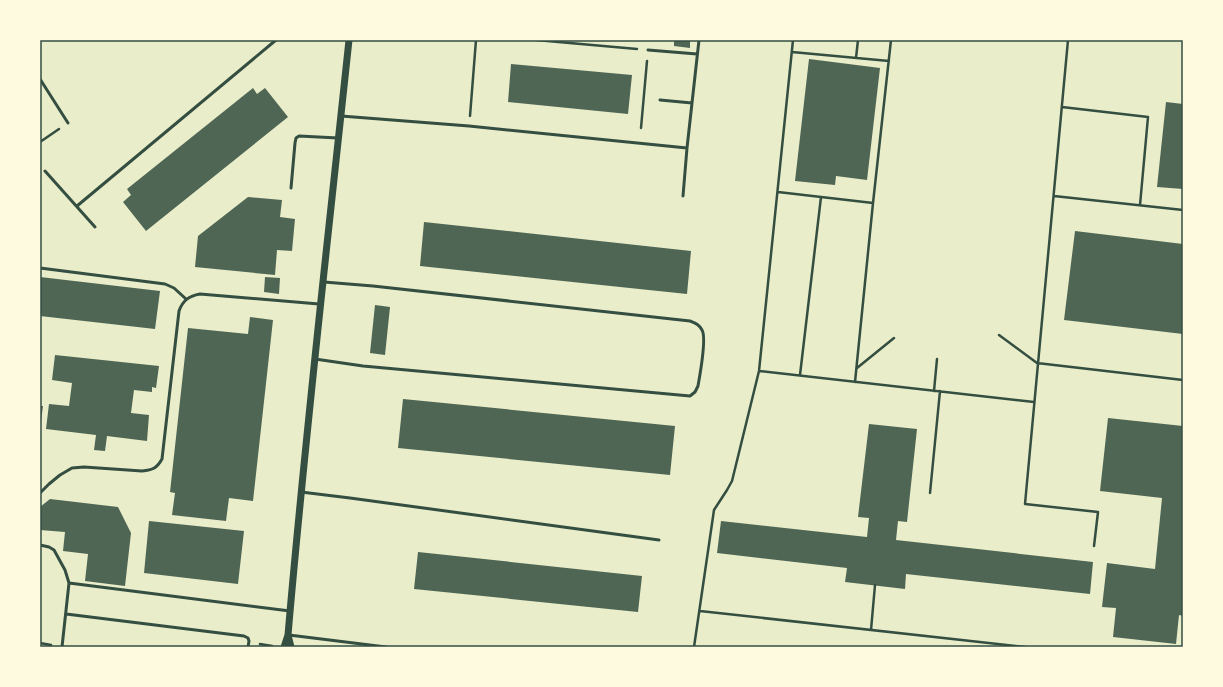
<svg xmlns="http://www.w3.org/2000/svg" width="1223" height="687" font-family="'Roboto Condensed',sans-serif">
<rect width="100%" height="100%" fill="#e9edc9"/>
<!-- building -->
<path fill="#4f6655" d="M674,40H690V48L674,46Z
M809,59L880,68L867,180L836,176L835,185L795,181Z
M511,64L632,75L628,114L508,102Z
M253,88L257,94L265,88L288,117L146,231L123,202L131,195L127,189Z
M1166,102L1183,104V189L1157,187Z
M248,197L282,200L280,217L295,219L292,251L277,250L275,275L195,267L198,236Z
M424,222L691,251L687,294L420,266Z
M1075,231L1183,244V334L1064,320Z
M40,277L160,291L155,329L40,316Z
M265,277L280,278L279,294L264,292Z
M375,305L390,307L385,355L370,353Z
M250,317L273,320L253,501L229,498L226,521L172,515L175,493L170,492L188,328L248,334Z
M55,355L159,366L156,388L152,387V392L134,390L131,413L149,415L147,441L107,436L105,451L94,450L96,435L46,429L49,404L69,406L72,383L52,380Z
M403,399L675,426L670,475L398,448Z
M40,406H43L41,421H40Z
M1108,418L1183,426V616L1179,615L1176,644L1113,637L1116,608L1102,607L1107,563L1155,569L1162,498L1100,491Z
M869,424L917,429L907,522L898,521L896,540L1093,562L1090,594L906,574L905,589L845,582L847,568L717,553L721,521L867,537L869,518L858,517Z
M50,499L118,507L131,533L125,586L85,581L88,554L63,551L65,532L40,530V507Z
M149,521L244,531L238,584L144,573Z
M418,552L642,576L638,612L414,589Z"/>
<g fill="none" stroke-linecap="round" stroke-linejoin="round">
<!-- path -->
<path stroke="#344e41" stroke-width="2.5" d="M536,40L637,49
M1068,40L1025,504L1098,512L1094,546
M792,52L889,61
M856,58L858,40
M1062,107L1148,117L1140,205
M470,116L476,40
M641,128L647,61
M40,142L59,129
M778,192L873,203
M1054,196L1183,210
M999,335L1037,363L1183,380
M857,368L894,338
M759,371L1034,402
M800,375L821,197
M855,382L873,203L891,40
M934,391L937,359
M930,493L940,391
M700,611L1025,647
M871,630L875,585
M40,643L51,645
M260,644L272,646
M694,647L714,510L727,490L732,481L759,371L793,40"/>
<!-- service -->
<path stroke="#344e41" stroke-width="3" d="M648,50L697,54
M40,79L68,123
M660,100L692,103
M341,116L469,126L687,148
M45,171L95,227
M291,188L295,143L296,138L299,136L338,138
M683,196L687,148L699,40
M77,206L276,40
M40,268L165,284L174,288L186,299
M315,359L363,366L690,396L695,392L698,386C700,374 707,338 702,330C699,324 695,323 690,321L373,286L324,282
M301,492L350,498L659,540
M40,493L49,484L60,475L72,468L84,467L142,471C153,470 157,468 162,459L179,311C183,300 189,296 200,294L319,304
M40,545L49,547L54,550L65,570L69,583L62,647
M69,583L290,611
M66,614L244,636L248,638L249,641L248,647
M289,635L386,647"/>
<!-- tertiary -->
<path stroke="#344e41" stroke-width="7" d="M288,635L291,647
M284,647L288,635C305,436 328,238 349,40"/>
</g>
<!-- border -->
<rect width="1223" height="687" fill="none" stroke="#fefae0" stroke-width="82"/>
<rect x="41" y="41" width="1141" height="605" fill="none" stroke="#344e41" stroke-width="1.5"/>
</svg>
